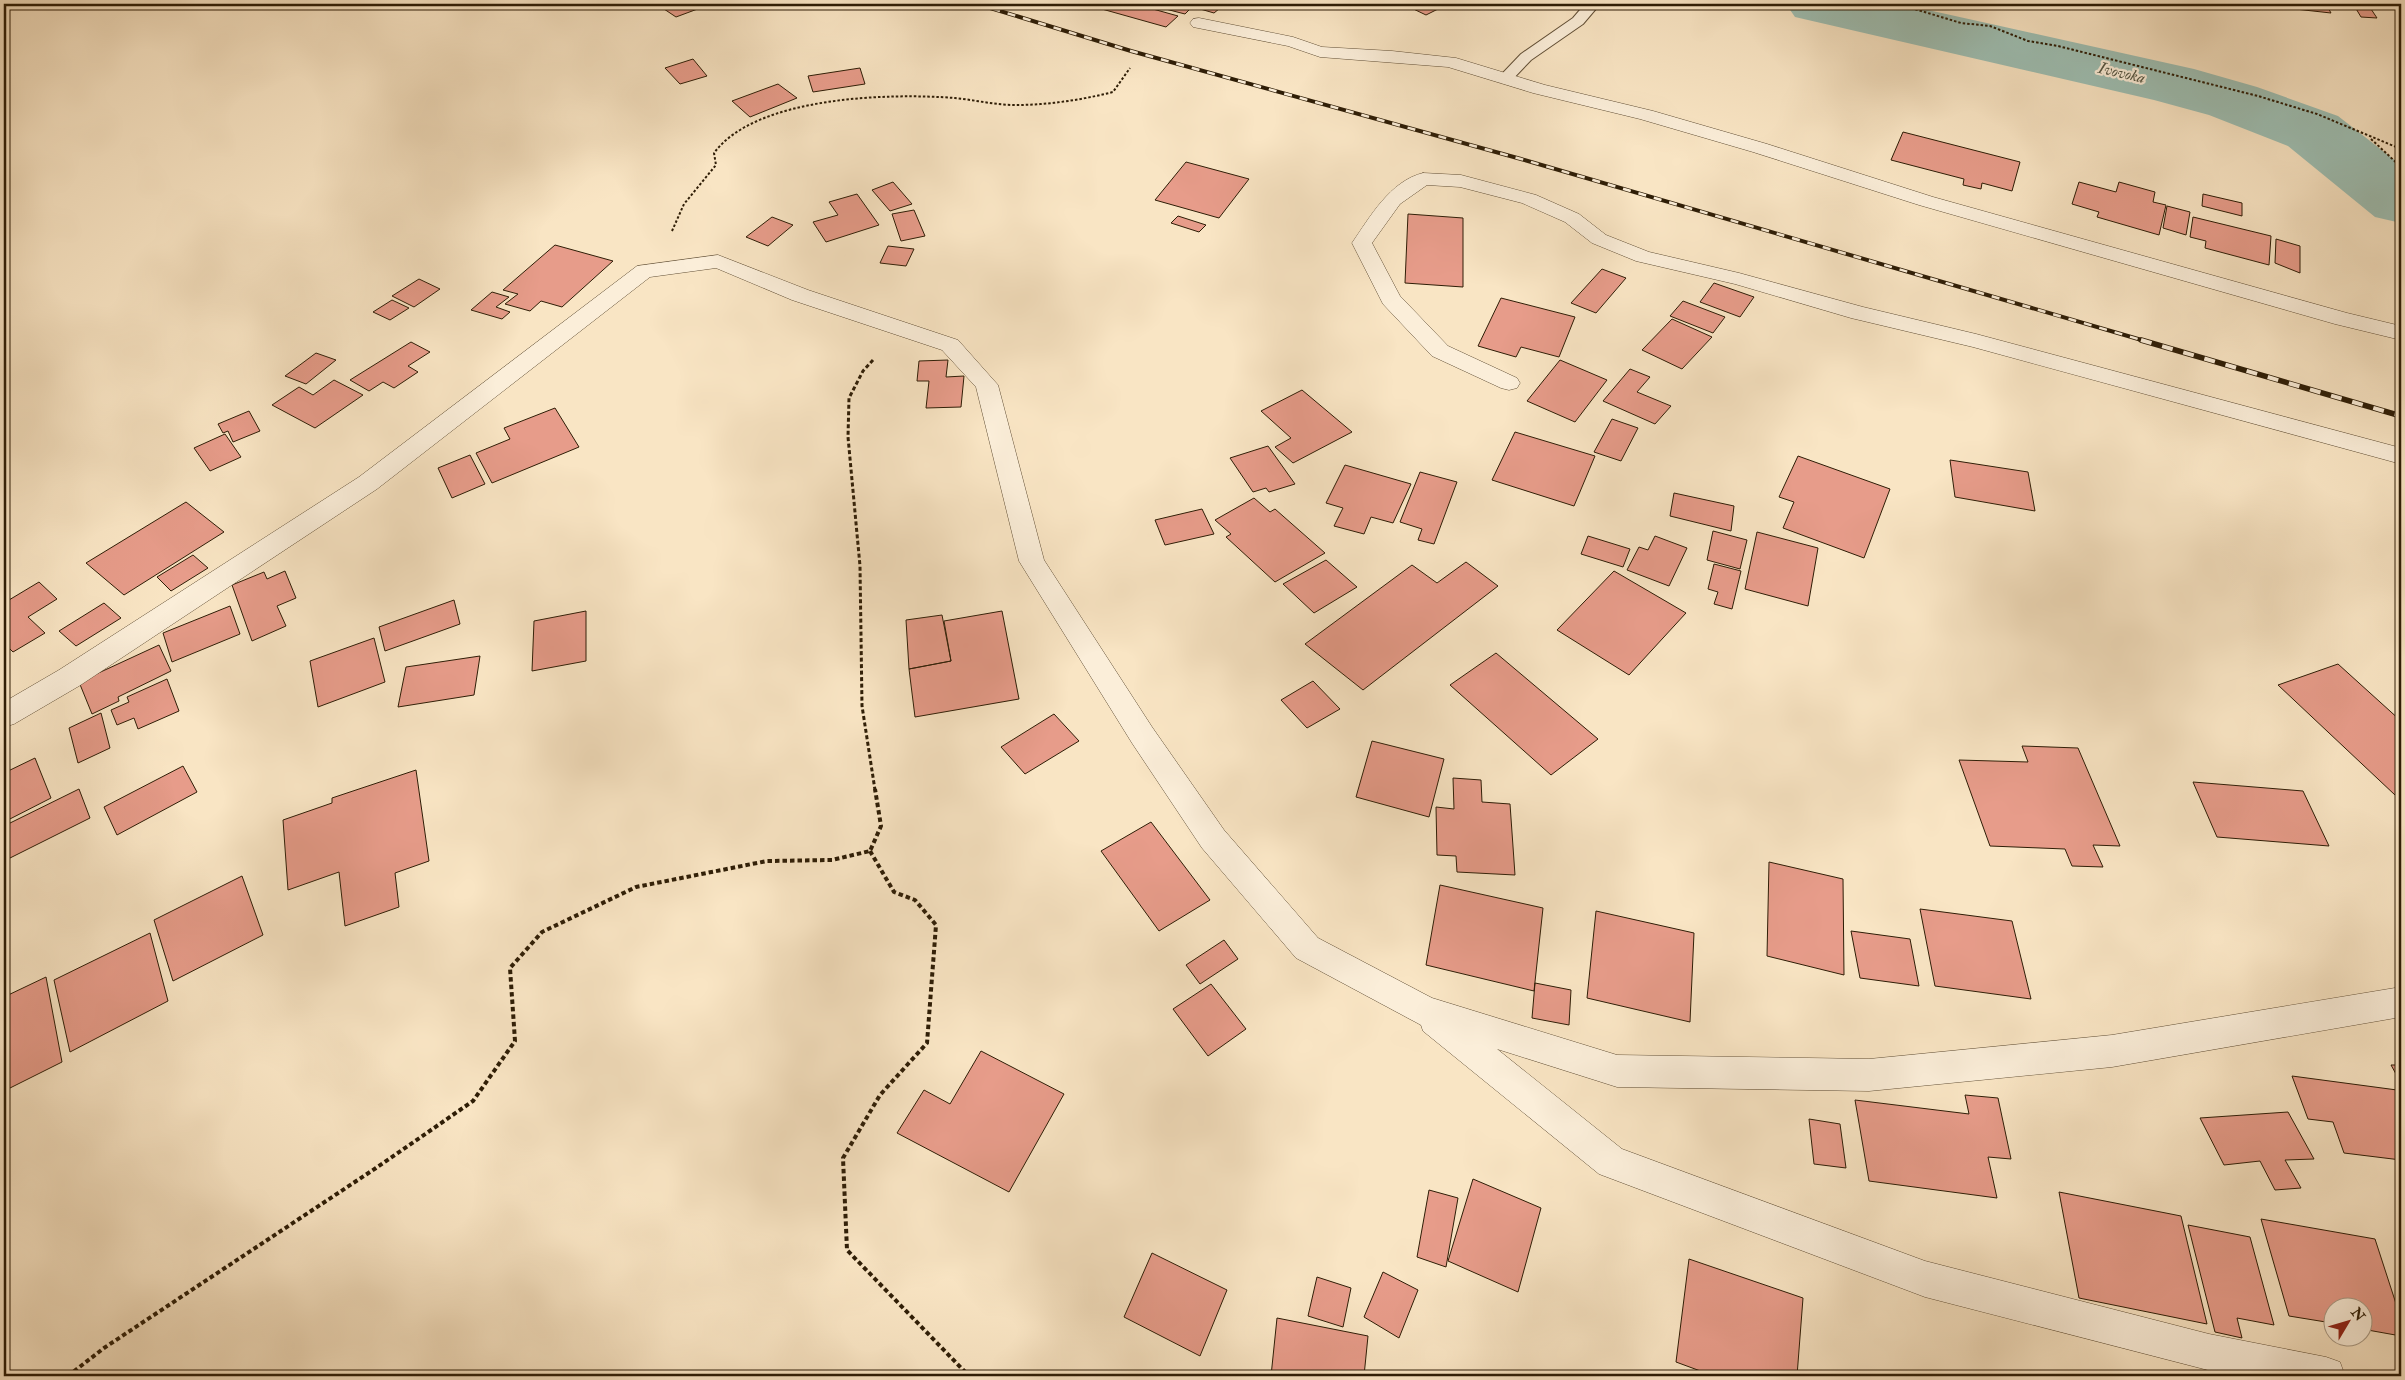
<svg xmlns="http://www.w3.org/2000/svg" width="2405" height="1380" font-family="'IM FELL Double Pica',serif">
<rect width="100%" height="100%" fill="#f9e5c4"/>
<filter id="stains"><feTurbulence type="fractalNoise" baseFrequency=".004" numOctaves="4"/><feColorMatrix values="0 0 0 0 .2 0 0 0 0 .09 0 0 0 0 .02 0 0 0 .5 -.17"/></filter>
<radialGradient id="worn" r=".72"><stop offset=".6" stop-color="#630" stop-opacity="0"/><stop offset="1" stop-color="#630" stop-opacity=".3"/></radialGradient>
<g fill="none" stroke-linecap="round" stroke-linejoin="round">
<!-- river -->
<path fill="#9ebfb3" fill-rule="evenodd" d="M1786,4H1901L2194,69L2257,87L2338,116L2401,165V223L2375,217L2288,146L2209,115L2154,100L1795,17Z"/>
</g>
<!-- building -->
<path fill="#e79c8a" stroke="#2e1d06" d="M669,4H711L676,17L661,7Z
M1084,4H1135L1178,16L1166,27Z
M1146,4H1172L1190,9L1185,14Z
M1183,4H1225L1214,13Z
M1403,4H1448L1426,15Z
M2267,4H2326L2331,13L2268,6Z
M2355,7L2371,9L2377,18L2361,17Z
M693,59L707,76L680,84L665,68Z
M860,68L865,84L813,92L808,76Z
M778,84L797,98L750,117L732,101Z
M1903,132L2020,162L2012,191L1982,183L1981,189L1963,185L1964,179L1891,160Z
M1186,162L1249,179L1219,218L1155,200Z
M893,182L912,204L890,211L872,190Z
M2079,182L2116,192L2119,182L2155,192L2153,202L2166,205L2159,235L2097,217L2099,212L2072,204Z
M857,194L879,225L826,242L813,222L838,215L829,202Z
M2203,194L2242,203V216L2202,206Z
M2167,206L2190,212L2186,235L2163,228Z
M914,210L925,236L901,241L892,214Z
M1408,214L1463,218V287L1405,283Z
M1178,216L1206,225L1199,232L1171,223Z
M772,217L793,225L768,246L746,237Z
M2193,217L2271,236L2269,265L2205,248L2206,241L2190,237Z
M2276,239L2300,246V273L2275,263Z
M555,245L613,261L562,307L541,301L530,311L505,304L518,294L503,290Z
M888,246L914,249L906,266L880,263Z
M1602,269L1626,278L1596,313L1571,303Z
M419,279L440,289L414,307L392,296Z
M1714,283L1754,297L1740,317L1700,302Z
M492,292L509,297L496,307L510,312L502,319L471,310Z
M1501,298L1575,317L1559,357L1521,347L1516,357L1478,346Z
M392,300L409,308L390,320L373,312Z
M1683,301L1725,317L1713,333L1670,316Z
M1672,319L1712,337L1682,369L1642,350Z
M411,342L430,352L408,366L418,372L394,388L383,382L369,391L350,380Z
M316,353L336,360L306,384L285,376Z
M948,360L946,377L964,376L961,407L926,408L929,381H917L919,361Z
M1560,360L1607,380L1575,422L1527,401Z
M1630,369L1650,377L1637,392L1671,406L1655,424L1603,401Z
M334,380L363,395L315,428L272,405L299,387L313,395Z
M1302,390L1352,432L1293,463L1275,447L1291,438L1261,411Z
M555,408L579,447L492,483L476,453L510,439L504,428Z
M249,411L260,431L233,442L228,431L223,433L218,424Z
M1612,419L1638,428L1621,461L1594,452Z
M1515,432L1595,456L1574,506L1492,480Z
M225,434L241,457L210,471L194,448Z
M1268,446L1295,484L1269,492L1266,488L1253,492L1230,458Z
M470,455L485,484L452,498L438,468Z
M1798,456L1890,489L1864,558L1783,528L1794,502L1779,497Z
M1950,460L2028,472L2035,511L1955,497Z
M1345,465L1411,484L1393,523L1371,517L1364,534L1334,526L1343,508L1326,503Z
M1420,472L1457,482L1434,544L1418,540L1422,529L1400,522Z
M1674,493L1734,506L1731,531L1670,516Z
M1254,498L1270,512L1275,509L1325,553L1275,582L1226,537L1231,534L1215,520Z
M186,502L224,532L124,595L86,563Z
M1202,509L1214,534L1165,545L1155,520Z
M1713,531L1747,540L1740,569L1707,560Z
M1757,532L1818,548L1808,606L1745,589Z
M1588,536L1630,549L1623,567L1581,554Z
M1655,536L1687,548L1669,586L1627,570L1639,547L1648,550Z
M193,555L208,568L171,591L157,577Z
M1326,560L1357,587L1314,613L1283,584Z
M1466,562L1498,586L1363,690L1305,644L1412,565L1437,583Z
M1714,564L1741,571L1732,609L1714,604L1718,592L1708,589Z
M285,571L296,598L277,606L286,626L252,641L232,585L264,572L267,579Z
M1614,571L1686,613L1629,675L1557,630Z
M39,582L57,599L28,617L45,633L13,652L4,643V603Z
M454,600L460,624L385,651L379,627Z
M104,603L121,618L76,646L59,631Z
M230,606L240,634L172,662L163,633Z
M586,611V661L532,671L534,621Z
M1002,611L1019,699L915,717L909,669L951,661L944,621Z
M942,615L951,661L909,669L906,620Z
M374,638L385,682L318,707L310,661Z
M159,645L171,671L118,697L119,701L92,714L79,682Z
M1496,653L1598,739L1551,775L1450,685Z
M480,656L474,695L398,707L406,667Z
M2338,664L2401,721V793L2395,795L2278,685Z
M167,679L179,711L138,729L134,718L117,725L111,710L129,702L127,697Z
M1313,681L1340,709L1307,728L1281,700Z
M101,713L110,748L78,763L69,728Z
M1054,714L1079,741L1025,774L1001,747Z
M1372,741L1444,759L1429,817L1356,797Z
M2022,746L2078,748L2120,846L2093,845L2103,867L2072,866L2065,849L1990,846L1959,760L2028,762Z
M35,758L51,798L4,822V773Z
M183,766L197,792L117,835L104,807Z
M416,770L429,861L395,873L399,907L345,926L339,872L288,890L283,820L332,803V798Z
M1453,778L1481,780L1482,802L1510,804L1515,875L1457,872L1456,856L1437,855L1436,807L1454,809Z
M2193,782L2303,791L2329,846L2217,837Z
M79,789L90,818L4,861V826Z
M1151,822L1210,900L1159,931L1101,851Z
M1769,862L1843,879L1844,975L1767,956Z
M242,876L263,935L173,981L154,920Z
M1440,885L1543,908L1534,991L1426,965Z
M1920,909L2012,921L2031,999L1935,986Z
M1596,911L1694,933L1690,1022L1587,998Z
M1851,931L1910,939L1919,986L1860,978Z
M150,933L168,1001L70,1052L54,980Z
M1224,940L1238,959L1200,984L1186,965Z
M46,977L62,1062L4,1091V997Z
M1535,983L1571,990L1569,1025L1532,1018Z
M1211,984L1246,1029L1208,1056L1173,1009Z
M981,1051L1064,1094L1009,1192L897,1133L924,1090L950,1104Z
M2391,1065H2401V1083Z
M2292,1076L2397,1090L2401,1099V1160L2344,1153L2333,1122L2308,1119Z
M1965,1095L1998,1098L2011,1159L1988,1157L1997,1198L1869,1181L1855,1100L1969,1114Z
M2288,1112L2314,1159L2285,1160L2301,1188L2275,1190L2260,1161L2224,1165L2200,1118Z
M1809,1119L1840,1124L1846,1168L1814,1164Z
M1473,1179L1541,1208L1518,1292L1448,1261Z
M1429,1190L1458,1198L1446,1267L1417,1257Z
M2059,1192L2181,1216L2207,1324L2079,1298Z
M2261,1219L2375,1239L2401,1319V1336L2362,1329V1308H2332V1323L2289,1316Z
M2188,1225L2250,1237L2274,1325L2237,1318L2242,1338L2215,1332Z
M1152,1253L1227,1290L1200,1356L1124,1317Z
M1689,1259L1803,1298L1797,1376H1714L1676,1362Z
M1383,1272L1418,1290L1399,1338L1364,1317Z
M1317,1277L1351,1288L1343,1327L1308,1316Z
M1277,1318L1368,1336L1364,1376H1271Z"/>
<g fill="none" stroke-linecap="round" stroke-linejoin="round">
<defs>
<path id="lane" d="M1585,4H1600L1583,24L1531,60L1510,82H1500L1497,79L1500,76L1521,54L1573,18Z"/>
<path id="street" d="M1199,18L1293,37L1322,47L1392,51L1456,58L1545,85L1653,111L1767,144L1933,197L2347,313L2401,326V340L2335,324L1919,205L1753,152L1640,119L1533,93L1448,67L1320,57L1288,46L1193,27L1190,23L1193,19Z
M1423,173L1461,175L1536,195L1579,214L1606,235L1649,252L1739,273L1863,307L1976,334L2401,448V464L1973,347L1851,318L1735,284L1636,261L1592,243L1565,222L1522,203L1460,187L1427,185L1400,204L1372,243L1400,296L1448,346L1517,378L1520,383L1517,388L1509,390L1501,388L1432,356L1383,304L1352,243C1370,217 1390,181 1423,173Z
M718,255L808,290L958,340L998,385L1044,560L1152,727L1224,830L1318,938L1432,998L1617,1055L1869,1059L2112,1035L2401,987V1017L2112,1067L1869,1091L1617,1087L1497,1049L1622,1149L1925,1261L2209,1334L2326,1357L2340,1362L2345,1376H2231L1925,1297L1599,1174L1423,1031L1421,1025L1296,958L1202,848L1132,743L1019,561L976,387L942,350L792,300L716,268L650,277L377,489L79,686L14,724L4,727V702L59,670L359,477L637,266Z"/>
</defs>
<!-- lane casing -->
<use href="#lane" stroke="#614f36" stroke-width="2"/>
<!-- street casing -->
<use href="#street" stroke="#614f36" stroke-width="1"/>
<!-- path-far2 -->
<path stroke="#2e1d06" stroke-width="2" stroke-dasharray="2.5 2" stroke-linecap="butt" d="M1898,4L1961,23L1990,26L2028,41L2058,46L2258,96L2317,114L2401,149
M2371,139L2401,167
M672,231L684,204L716,165L714,153C756,96 890,93 955,98C975,100 995,105 1015,105C1048,105 1081,100 1113,92L1130,68"/>
<!-- path-far1 -->
<path stroke="#2e1d06" stroke-width="3" stroke-dasharray="4 2.5" stroke-linecap="butt" d="M873,360L863,371L849,398L848,437L860,566L862,706L875,790"/>
<!-- path -->
<path stroke="#2e1d06" stroke-width="4" stroke-dasharray="4.5 3" stroke-linecap="butt" d="M870,851L894,892L915,900L936,925L927,1043L880,1095L843,1158L847,1250L969,1376
M68,1376L104,1348L376,1168L473,1101L515,1041L510,968L542,932L636,887L767,861L832,860L870,851L881,826L875,789"/>
<!-- lane -->
<use href="#lane" fill="#fbeed9" fill-rule="evenodd"/>
<!-- street -->
<use href="#street" fill="#fbeed9" fill-rule="evenodd"/>
<defs>
<path id="rail-far1" d="M977,4L1131,51L1521,159L2145,341"/>
<path id="rail" d="M2141,340L2401,416"/>
</defs>
<!-- rail-far1 casing -->
<use href="#rail-far1" stroke="#2e1d06" stroke-width="4"/>
<!-- rail casing -->
<use href="#rail" stroke="#2e1d06" stroke-width="5.5"/>
<!-- rail-far1 -->
<use href="#rail-far1" stroke="#fbeed9" stroke-width="2.5" stroke-dasharray="8" stroke-linecap="butt"/>
<!-- rail -->
<use href="#rail" stroke="#fbeed9" stroke-width="4" stroke-dasharray="11" stroke-linecap="butt"/>
</g>
<g text-anchor="middle" stroke-width="4.5" stroke-linejoin="round" paint-order="stroke">
<!-- far-water labels -->
<g font-size="16" font-style="italic" fill="#555643" stroke="#fbeed9">
<text transform="translate(2122 72) rotate(13)" y="6">Ivovoka</text>
</g>
</g>
<!-- margin -->
<rect width="2405" height="1380" fill="none" stroke="#f9e5c4" stroke-width="20"/>
<rect x="5" y="5" width="2395" height="1370" fill="none" stroke="#2e1d06" stroke-width="2.5"/>
<rect x="10" y="10" width="2385" height="1360" fill="none" stroke="#2e1d06"/>
<!-- north arrow -->
<g transform="translate(2348 1322) rotate(52)"><circle r="24" fill="#fbeed9" stroke="#a99a85"/>
<path d="M0-4L9 19L0 12L-9 19Z" fill="#8f2418"/>
<text y="-8" font-size="14" font-weight="bold" text-anchor="middle" fill="#2e1d06">N</text>
</g>
<rect width="100%" height="100%" filter="url(#stains)"/>
<rect width="100%" height="100%" fill="url(#worn)"/>
</svg>
